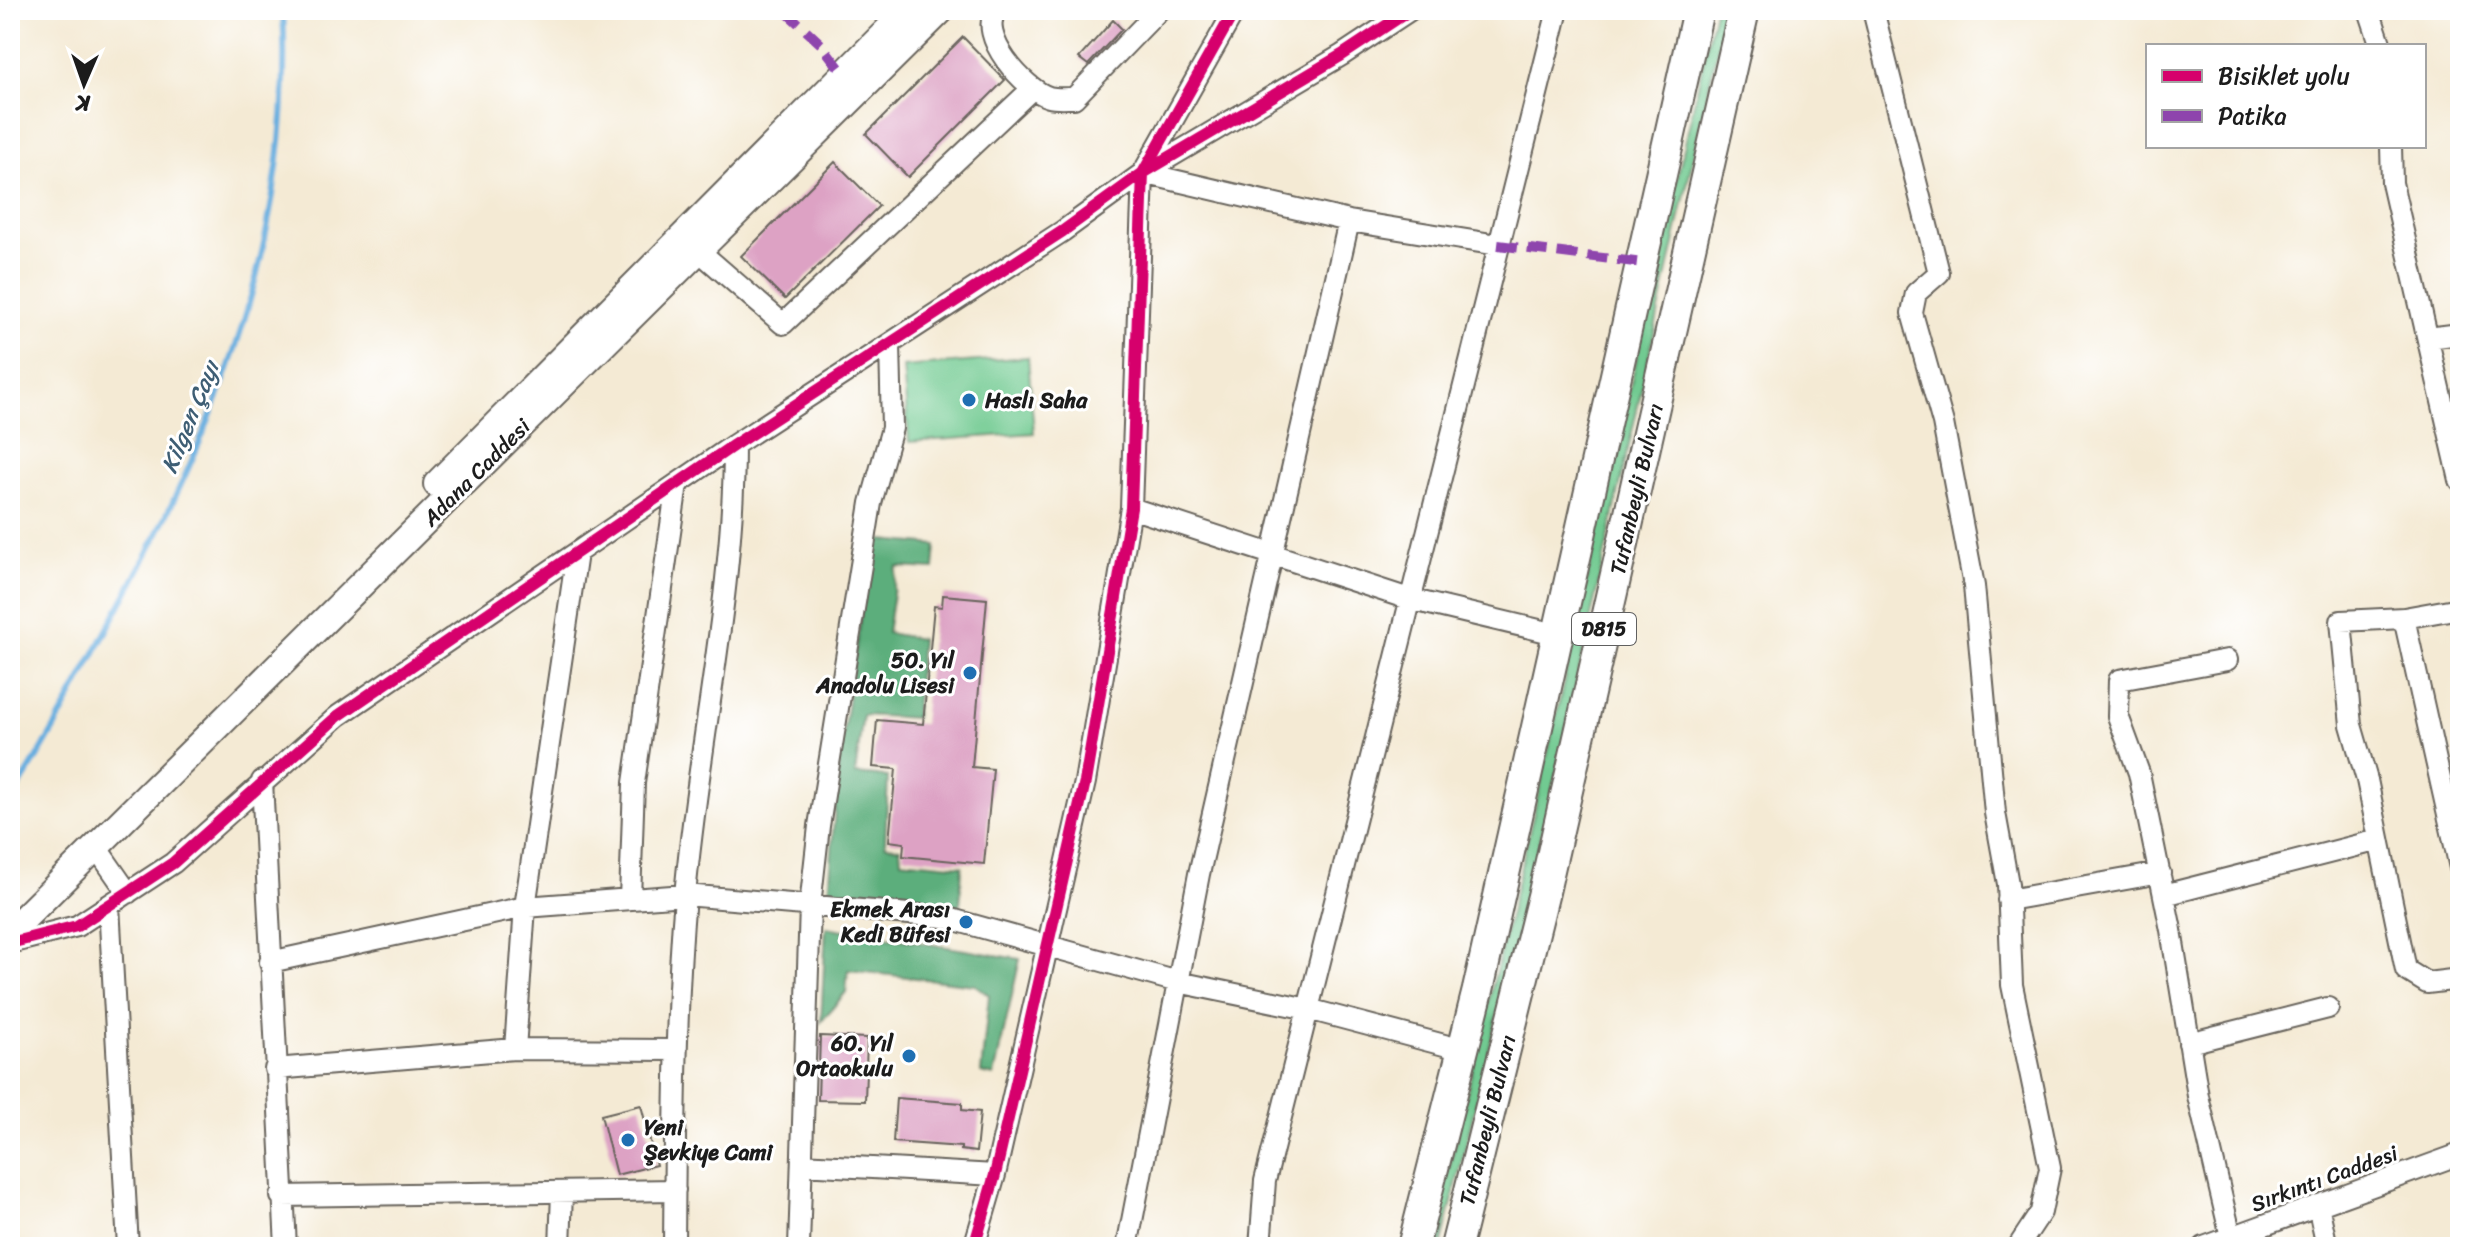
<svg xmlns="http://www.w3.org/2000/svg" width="2470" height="1257" font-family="Sriracha,sans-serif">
<rect width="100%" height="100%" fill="#fff"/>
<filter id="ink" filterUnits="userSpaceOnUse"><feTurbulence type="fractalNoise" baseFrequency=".0125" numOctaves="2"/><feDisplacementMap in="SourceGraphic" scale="16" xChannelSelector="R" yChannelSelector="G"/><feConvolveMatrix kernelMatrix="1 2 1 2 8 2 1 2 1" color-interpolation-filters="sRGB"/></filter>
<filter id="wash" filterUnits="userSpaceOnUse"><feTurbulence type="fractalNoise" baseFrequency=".006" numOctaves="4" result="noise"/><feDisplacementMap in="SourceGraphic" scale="32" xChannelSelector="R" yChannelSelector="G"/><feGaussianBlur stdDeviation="1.8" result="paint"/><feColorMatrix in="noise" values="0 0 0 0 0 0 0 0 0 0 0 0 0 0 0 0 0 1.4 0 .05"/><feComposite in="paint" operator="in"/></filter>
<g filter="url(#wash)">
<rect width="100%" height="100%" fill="#f4ead4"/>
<!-- green -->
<path fill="#71ca91" stroke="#467356" stroke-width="2" d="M1715,10H1726L1554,782L1441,1247H1435L1443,1193L1541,783Z
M1028,357L1034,433L909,442L903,367Z"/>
<!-- forest -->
<path fill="#5cae7b" stroke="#3c654c" stroke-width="2" d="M872,539L936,545L934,569L897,567L887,633L921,639L915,718L863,715L855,774L888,777L885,845L900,848L901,860L962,866L960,906L829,894L837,775Z
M826,927L1020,959L994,1076L981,1073L989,995L975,985L848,970L846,992L821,1022Z"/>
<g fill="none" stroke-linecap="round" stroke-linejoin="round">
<!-- stream -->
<path stroke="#68aedf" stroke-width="6" d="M10,800C50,741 81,678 115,615C220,424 295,232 283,10"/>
</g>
<g id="blocks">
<!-- building -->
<path fill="#dda2c4" d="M1113,20L1122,29L1088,65L1079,58Z
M963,37L1005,80L908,177L866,134Z
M835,162L879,206L785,299L741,256Z
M943,595L987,599L972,767L993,769L984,864L903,856L904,843L889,841L896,769L873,767L877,720L923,724L934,606L942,607Z
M820,1036L867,1038L865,1101L818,1100Z
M896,1098L962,1103V1110L980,1112L976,1152L961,1150V1147L893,1142Z
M641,1105L656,1165L616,1175L601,1115Z"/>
</g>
</g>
<g filter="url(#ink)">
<use href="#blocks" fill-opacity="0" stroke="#68645c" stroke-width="2"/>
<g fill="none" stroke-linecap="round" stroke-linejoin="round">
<defs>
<path id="minor" d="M997,10C975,34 1025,90 1049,97C1056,99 1066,98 1074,98L1159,10
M1873,10L1939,273L1916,293L1912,313L1943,423L1974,586L1995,813L2008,884L2012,985L2050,1168L2041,1212L2018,1247
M2369,10L2381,46
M2391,146L2392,183L2460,480
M1143,173L1349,221L1498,245
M699,251L783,324L1033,88
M2428,338L2460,334
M1131,508L1409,599L1560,635
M2460,608L2404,618L2341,621L2351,725L2367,780L2406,970L2427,983L2460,979
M2404,618L2460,868
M2227,660L2119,680L2118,716L2139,773L2171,930L2198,1096L2231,1237
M262,781L286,1247
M96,847L128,893
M2164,895L2379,840
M630,899L634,783L677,484
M2008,900L2160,873
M109,905L128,1247
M10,943L77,926L173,863L338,716L734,445L1063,231L1143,173L1342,55L1410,10
M270,962L525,907L685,895L944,917L1178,982L1308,1009L1463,1050
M2189,1043L2328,1008
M515,1049L525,907L577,553
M275,1069L515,1049L676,1050
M802,1164L995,1175
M281,1196L675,1190
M2318,1205L2327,1247
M560,1247L562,1192
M674,1247C675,1130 675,1013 685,896C698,745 734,596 734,445
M799,1247L810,906L819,826L871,503L892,428L890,344
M974,1247L995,1175L1085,782L1131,508L1143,173L1235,10
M1127,1247L1199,874L1349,221
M1260,1247L1265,1181L1558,10
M2204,1247L2460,1154"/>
<path id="major" d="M437,484L908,10
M10,932L941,10"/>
<path id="highway" d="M1413,1247L1478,990L1698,10
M1456,1247L1544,892L1744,10"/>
</defs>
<!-- minor casing -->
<use href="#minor" stroke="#68645c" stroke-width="24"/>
<!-- major casing -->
<use href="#major" stroke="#68645c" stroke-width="30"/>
<!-- highway casing -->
<use href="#highway" stroke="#68645c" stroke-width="34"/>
<!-- minor -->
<use href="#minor" stroke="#fff" stroke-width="20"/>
<!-- major -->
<use href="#major" stroke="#fff" stroke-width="26"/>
<!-- highway -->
<use href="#highway" stroke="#fff" stroke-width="30"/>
<!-- quiet -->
<path stroke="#8e44ad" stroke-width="10" stroke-dasharray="20 10" stroke-linecap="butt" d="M784,10L821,44L844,74
M1498,245L1643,263
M2213,1244V1247"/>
<defs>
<path id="cycleway" d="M10,943L77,926L173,863L338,716L734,445L1063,231L1143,173L1342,55L1410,10
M974,1247L995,1175L1085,782L1131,508L1143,173L1235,10"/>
</defs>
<!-- cycleway casing -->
<use href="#cycleway" stroke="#fff" stroke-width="17"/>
<!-- cycleway -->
<use href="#cycleway" stroke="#d6006c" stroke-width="12"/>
</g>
</g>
<!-- markers -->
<g fill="#1f6fb2" stroke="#fff" stroke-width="3">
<circle cx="969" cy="400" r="8"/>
<circle cx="970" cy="673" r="8"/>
<circle cx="966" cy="922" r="8"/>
<circle cx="909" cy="1056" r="8"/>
<circle cx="628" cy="1140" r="8"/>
</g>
<g text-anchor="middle" stroke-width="6" stroke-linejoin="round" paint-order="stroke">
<!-- shield labels -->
<rect fill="#fff" stroke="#606060" stroke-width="2" x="1572" y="613" width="64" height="32" rx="6"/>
<g font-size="20" font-weight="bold" fill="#1c1c1c">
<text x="1604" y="636">D815</text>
</g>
<!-- poi labels -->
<g font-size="22" font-weight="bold" fill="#1c1c1c" stroke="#fff" text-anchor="end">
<text x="985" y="408" text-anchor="start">Haslı Saha</text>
<text x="954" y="668">50. Yıl<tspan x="954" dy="25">Anadolu Lisesi</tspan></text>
<text x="950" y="917">Ekmek Arası<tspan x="950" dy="25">Kedi Büfesi</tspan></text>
<text x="893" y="1051">60. Yıl<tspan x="893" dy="25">Ortaokulu</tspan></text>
<text x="644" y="1135" text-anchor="start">Yeni<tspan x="644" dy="25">Şevkiye Cami</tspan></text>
</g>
<!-- street labels -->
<g font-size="22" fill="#1c1c1c" stroke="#fff">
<text transform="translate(476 472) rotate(-45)" y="8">Adana Caddesi</text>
<text transform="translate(1636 489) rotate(-77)" y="8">Tufanbeyli Bulvarı</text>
<text transform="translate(1487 1120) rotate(-76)" y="8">Tufanbeyli Bulvarı</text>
<text transform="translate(2324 1178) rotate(-20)" y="8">Sırkıntı Caddesi</text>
</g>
<!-- water labels -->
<g font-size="24" font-style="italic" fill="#3e5e74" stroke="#fff">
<text transform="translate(190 417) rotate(-68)" y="8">Kilgen Çayı</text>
</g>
</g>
<!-- margin -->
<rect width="2470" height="1257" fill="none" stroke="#fff" stroke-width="40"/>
<!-- legend -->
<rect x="2146" y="44" width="280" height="104" fill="#ffffff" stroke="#a4a4a4" stroke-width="2"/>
<rect x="2162" y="70" width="40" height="12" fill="#d6006c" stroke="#a4a4a4" stroke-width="2"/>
<text x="2218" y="84" font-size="24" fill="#1c1c1c">Bisiklet yolu</text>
<rect x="2162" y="110" width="40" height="12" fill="#8e44ad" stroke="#a4a4a4" stroke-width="2"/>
<text x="2218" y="124" font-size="24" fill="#1c1c1c">Patika</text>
<!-- north arrow -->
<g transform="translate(84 84) rotate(182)" stroke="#ffffff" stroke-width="6" paint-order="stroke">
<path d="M0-6L14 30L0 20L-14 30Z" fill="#1c1c1c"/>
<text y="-12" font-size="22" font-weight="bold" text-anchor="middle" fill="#1c1c1c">K</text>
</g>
</svg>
